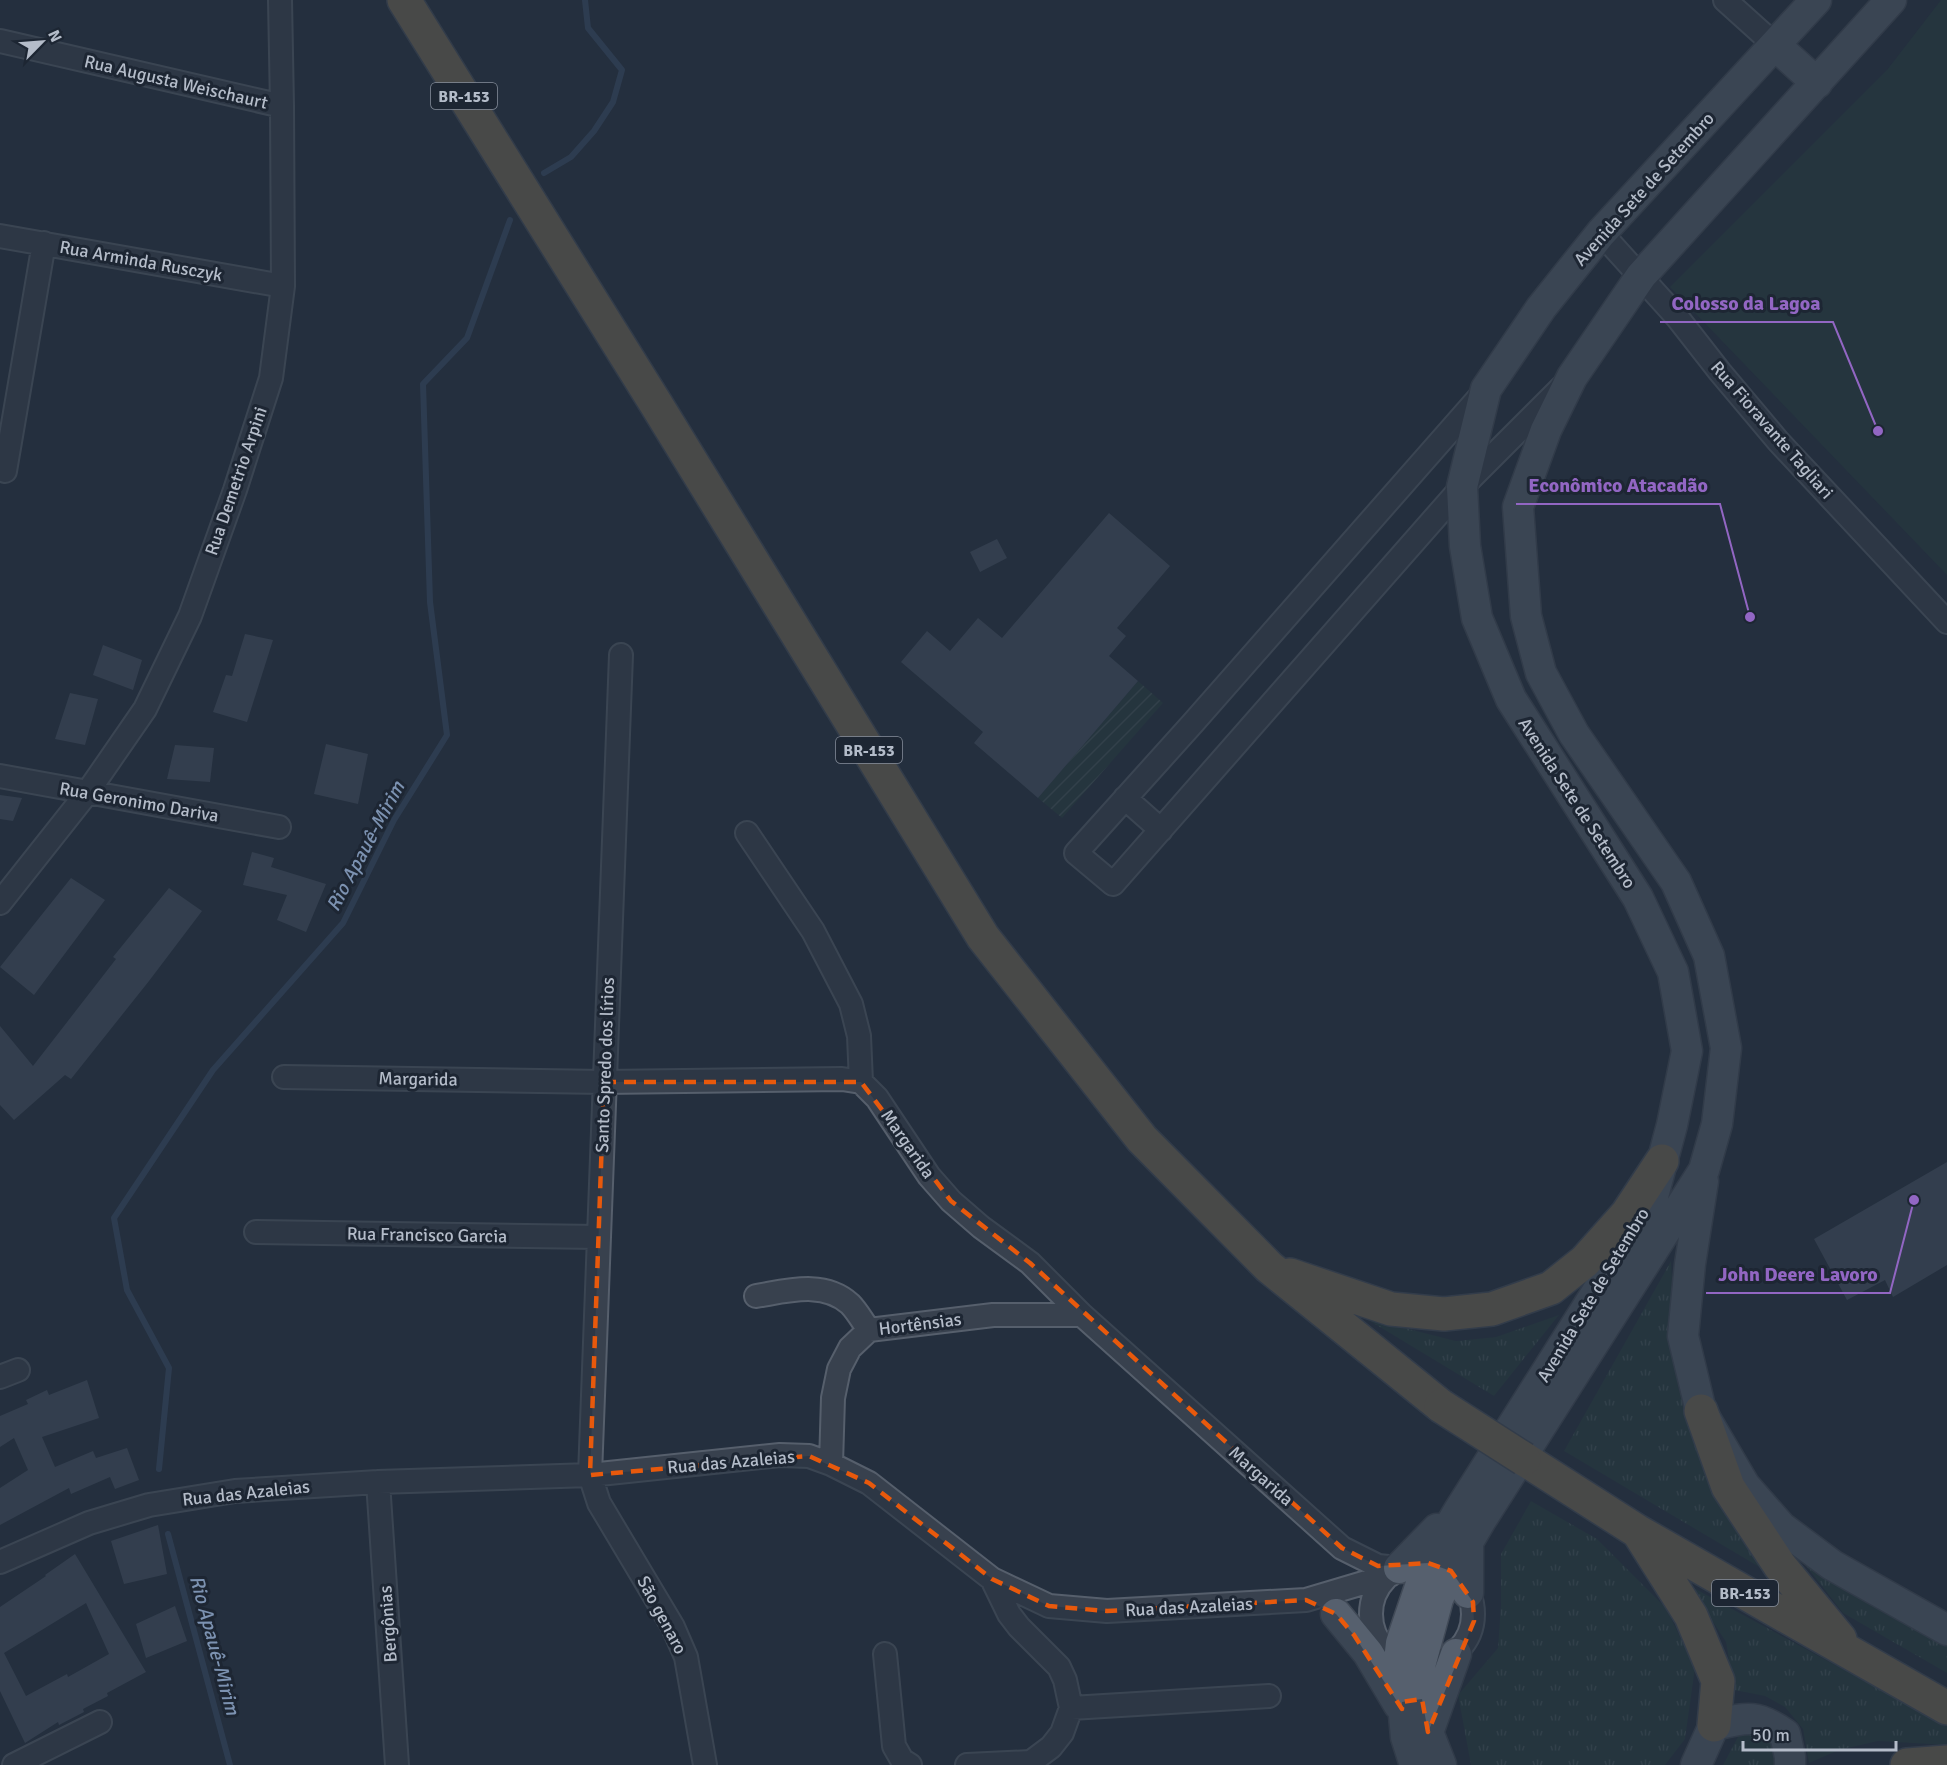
<svg xmlns="http://www.w3.org/2000/svg" width="1947" height="1765" font-family="Signika,sans-serif">
<defs>
<pattern id="grass-tufts" width="24" height="20" patternUnits="userSpaceOnUse" patternTransform="scale(1.5)"><rect width="24" height="20" fill="#263c3f"/><path d="M3 7l-1-3M5 7V3M7 7l1-3M15 17l-1-3M17 17v-4M19 17l1-3" fill="none" stroke="#435659"/></pattern>
<pattern id="garden-furrows" width="10" height="10" patternUnits="userSpaceOnUse" patternTransform="scale(1.5)"><rect width="10" height="10" fill="#263c3f"/><path d="M-1 1l2-2M0 10L10 0M9 11l2-2" fill="none" stroke="#435659"/></pattern>
</defs>
<rect width="100%" height="100%" fill="#242f3e"/>
<!-- grass -->
<path fill="url(#grass-tufts)" d="M1671,1261L1678,1387L1712,1482L1761,1568L1564,1451Z
M1559,1315L1494,1396L1365,1318L1456,1341L1496,1337Z
M1531,1501L1597,1539L1666,1608L1695,1668L1685,1739L1665,1765H1471L1458,1695L1498,1648L1501,1604V1554Z
M1800,1558L1947,1642V1673L1843,1613Z
M1690,1586L1947,1726V1745L1878,1741L1839,1750L1809,1763L1803,1729L1785,1707L1765,1696L1734,1690L1726,1642Z
M1759,1731L1773,1738L1781,1765H1723L1740,1733Z"/>
<!-- park -->
<path fill="#263c3f" d="M1941,0H1947V575L1670,287L1887,70Z"/>
<!-- garden -->
<path fill="url(#garden-furrows)" d="M1138,681L1163,703L1062,818L1038,798Z"/>
<g fill="none" stroke-linecap="round" stroke-linejoin="round">
<!-- stream -->
<path stroke="#394c67" stroke-width="6" d="M544,173L571,157L594,131L613,102L622,70L588,28L585,0
M159,1469L169,1368L127,1290L114,1218L213,1070L343,923L394,820L447,735L430,602L423,384L467,338L510,220
M168,1534L230,1765"/>
</g>
<!-- building -->
<path fill="#455162" fill-rule="evenodd" d="M1109,513L1170,566L1117,628L1126,636L1109,656L1138,681L1038,798L974,743L983,732L901,662L927,631L950,651L978,618L1002,638Z
M997,539L1007,558L980,572L970,552Z
M245,634L273,640L247,722L213,712L226,675L232,676Z
M103,645L142,660L133,690L93,675Z
M70,693L98,699L85,745L55,739Z
M326,744L368,754L358,804L314,794Z
M175,745L214,748L210,782L167,779Z
M0,795L22,798L13,821L0,819Z
M252,852L274,858L271,867L326,884L306,932L277,920L287,895L243,885Z
M71,878L105,900L34,995L0,967Z
M169,888L202,911L149,981L71,1079L65,1075L14,1120L0,1105V1026L33,1066L116,959L113,957Z
M1947,1162V1265L1893,1297L1885,1280L1847,1300L1814,1239Z
M87,1380L99,1418L42,1437L55,1467L93,1451L96,1458L127,1448L139,1480L115,1489L110,1477L71,1494L69,1488L0,1525V1488L28,1470L14,1438L0,1447V1416L28,1404L26,1400L47,1390L49,1395Z
M158,1525L167,1574L124,1584L111,1541Z
M75,1554L146,1672L107,1693L108,1696L83,1709L84,1712L59,1725L58,1722L25,1743L0,1691V1607L46,1576L45,1575ZM86,1603L109,1654L68,1677L67,1674L26,1696L4,1653Z
M175,1606L187,1641L146,1658L136,1624Z"/>
<g fill="none" stroke-linecap="round" stroke-linejoin="round">
<defs>
<path id="minor" d="M1725,0L1776,46
M0,41L282,106
M1601,233L1677,317L1720,372L1778,441L1947,622
M0,236L283,286
M1483,393L1193,723L1076,853L1113,884L1462,487L1562,387
M5,471L44,243
M621,655L590,1475L599,1503L673,1627L686,1657L705,1765
M0,776L279,827
M1125,798L1161,830
M747,833L813,931L851,1004L859,1036L861,1082
M0,903L87,793L145,709L190,616L235,490L271,378L283,286L282,106L280,0
M284,1077L604,1082L842,1079L861,1082L877,1098L929,1176L951,1201L981,1227L1030,1263L1082,1315L1342,1548L1378,1566L1399,1568
M256,1232L598,1237
M756,1296C787,1291 824,1280 850,1304C857,1311 863,1322 869,1330
M0,1377L18,1370
M831,1464L833,1398L839,1369L850,1348L869,1330L993,1315H1082
M378,1482L397,1765
M0,1562L89,1523L149,1505L235,1491L378,1482L590,1475L780,1455L809,1456L831,1464L869,1483L992,1579L1049,1606L1107,1611L1306,1600L1390,1575
M1371 1614a51 51 0 1 1 102 0a51 51 0 1 1-102 0Z
M885,1654L894,1746L902,1760L910,1765
M1071,1708L1269,1696
M14,1765L100,1722
M967,1765L1031,1762L1051,1747L1062,1733L1071,1708L1065,1680L1059,1667L1019,1627L1009,1614L992,1579"/>
<path id="major" d="M1776,46L1817,83
M1703,1181L1690,1264L1683,1336L1701,1411L1745,1486L1781,1527L1832,1565L1947,1630
M1468,1542V1593
M1399,1568L1437,1529
M1336,1614L1368,1653L1399,1705
M1430,1727L1456,1654
M1415,1765L1406,1737L1399,1661L1401,1643L1428,1563L1458,1512L1633,1235L1653,1196L1672,1125L1687,1051L1673,972L1638,898L1511,699L1477,618L1465,546L1462,487L1486,389L1541,308L1601,233L1816,0
M1441,1765L1428,1732L1420,1666L1438,1599L1451,1571L1481,1520L1704,1170L1717,1124L1726,1048L1709,956L1676,882L1574,734L1541,673L1526,616L1518,507L1546,430L1572,377L1641,276L1891,0
M1696,1765L1714,1725C1748,1717 1756,1714 1785,1734L1790,1757V1765"/>
<path id="highway" d="M404,0L656,404L983,937L1142,1139L1269,1267L1441,1406
M1290,1275L1391,1309L1444,1314L1492,1309L1551,1288L1585,1261L1627,1214L1662,1161
M1701,1411L1728,1487L1780,1566L1840,1639
M1524,1459L1637,1531L1947,1708
M1640,1535L1691,1616L1718,1681L1714,1725
M1907,1765L1947,1762"/>
</defs>
<!-- minor casing -->
<use href="#minor" stroke="#565f6c" stroke-width="26"/>
<!-- major casing -->
<use href="#major" stroke="#414a57" stroke-width="33"/>
<!-- highway casing -->
<use href="#highway" stroke="#434c59" stroke-width="36"/>
<!-- minor -->
<use href="#minor" stroke="#38414e" stroke-width="22"/>
<!-- major -->
<use href="#major" stroke="#56606e" stroke-width="30"/>
<!-- highway -->
<use href="#highway" stroke="#746855" stroke-width="33"/>
<defs>
<path id="highway-bridge" d="M1441,1406L1524,1459"/>
</defs>
<!-- highway-bridge casing -->
<use href="#highway-bridge" stroke="#434c59" stroke-width="36" stroke-linecap="butt"/>
<!-- highway-bridge -->
<use href="#highway-bridge" stroke="#746855" stroke-width="33"/>
</g>
<!-- marked area -->
<path d="M0 0H1947V1765H0ZM604,1082H861L951,1201L1030,1263L1342,1548L1378,1566L1428,1563L1451,1571L1473,1602L1474,1621L1428,1732L1422,1699L1402,1702V1709L1354,1635L1336,1614L1306,1600L1107,1611L1049,1606L992,1579L869,1483L809,1456L590,1475Z" fill="#242f3e" fill-opacity=".55" fill-rule="evenodd"/>
<path fill="none" stroke="#e8590c" stroke-width="4.5" stroke-dasharray="12 8" stroke-linejoin="round" d="M604,1082H861L951,1201L1030,1263L1342,1548L1378,1566L1428,1563L1451,1571L1473,1602L1474,1621L1428,1732L1422,1699L1402,1702V1709L1354,1635L1336,1614L1306,1600L1107,1611L1049,1606L992,1579L869,1483L809,1456L590,1475Z"/>
<g text-anchor="middle" stroke-width="6" stroke-linejoin="round" paint-order="stroke">
<!-- shield labels -->
<g fill="#1d2633" stroke="#878f9c" stroke-width="1.5">
<rect x="431" y="83" width="66" height="26" rx="4.5"/>
<rect x="836" y="737" width="66" height="26" rx="4.5"/>
<rect x="1712" y="1580" width="66" height="26" rx="4.5"/>
</g>
<g font-size="16" font-weight="bold" fill="#b4bcc9">
<text x="464" y="102">BR-153</text>
<text x="869" y="756">BR-153</text>
<text x="1745" y="1599">BR-153</text>
</g>
<!-- street labels -->
<g font-size="18" fill="#b4bcc9" stroke="#1d2633">
<text transform="translate(176 82) rotate(13)" y="6">Rua Augusta Weischaurt</text>
<text transform="translate(1644 189) rotate(-48)" y="6">Avenida Sete de Setembro</text>
<text transform="translate(141 261) rotate(10)" y="6">Rua Arminda Rusczyk</text>
<text transform="translate(1772 430) rotate(49)" y="6">Rua Fioravante Tagliari</text>
<text transform="translate(236 481) rotate(-71)" y="6">Rua Demetrio Arpini</text>
<text transform="translate(139 802) rotate(10)" y="6">Rua Geronimo Dariva</text>
<text transform="translate(1577 803) rotate(57)" y="6">Avenida Sete de Setembro</text>
<text transform="translate(605 1065) rotate(-88)" y="6">Santo Spredo dos lírios</text>
<text transform="translate(418 1079) rotate(1)" y="6">Margarida</text>
<text transform="translate(908 1144) rotate(55)" y="6">Margarida</text>
<text transform="translate(427 1235) rotate(1)" y="6">Rua Francisco Garcia</text>
<text transform="translate(1593 1295) rotate(-59)" y="6">Avenida Sete de Setembro</text>
<text transform="translate(920 1324) rotate(-7)" y="6">Hortênsias</text>
<text transform="translate(731 1462) rotate(-5)" y="6">Rua das Azaleias</text>
<text transform="translate(1261 1476) rotate(42)" y="6">Margarida</text>
<text transform="translate(246 1493) rotate(-6)" y="6">Rua das Azaleias</text>
<text transform="translate(1189 1607) rotate(-3)" y="6">Rua das Azaleias</text>
<text transform="translate(662 1615) rotate(62)" y="6">São genaro</text>
<text transform="translate(388 1624) rotate(-94)" y="6">Bergônias</text>
</g>
<!-- water labels -->
<g font-size="20" font-style="italic" fill="#7c92b1" stroke="#1d2633">
<text transform="translate(365 846) rotate(-62)" y="7">Rio Apauê-Mirim</text>
<text transform="translate(215 1645) rotate(75)" y="7">Rio Apauê-Mirim</text>
</g>
</g>
<!-- callouts -->
<path fill="none" stroke="#9266c3" stroke-width="2" d="M1878 431L1833 322H1660M1750 617L1720 504H1516M1914 1200L1890 1293H1706"/>
<g fill="#9266c3" stroke="#1d2633" stroke-width="2">
<circle cx="1878" cy="431" r="6"/>
<circle cx="1750" cy="617" r="6"/>
<circle cx="1914" cy="1200" r="6"/>
</g>
<g font-size="20" text-anchor="middle" font-weight="bold" fill="#9266c3" stroke="#1d2633" stroke-width="6" stroke-linejoin="round" paint-order="stroke">
<text x="1746" y="310">Colosso da Lagoa</text>
<text x="1618" y="492">Econômico Atacadão</text>
<text x="1798" y="1281">John Deere Lavoro</text>
</g>
<!-- north arrow -->
<g transform="translate(42 42) rotate(65)" stroke="#1d2633" stroke-width="4.5" paint-order="stroke">
<path d="M0-4.5L10 22L0 15L-10 22Z" fill="#b4bcc9"/>
<text y="-9" font-size="16" font-weight="bold" text-anchor="middle" fill="#b4bcc9">N</text>
</g>
<!-- scale -->
<path d="M1743 1741v9h153v-9" fill="none" stroke="#b4bcc9" stroke-width="3"/>
<text x="1752" y="1741" font-size="18" fill="#b4bcc9" stroke="#1d2633" stroke-width="4.5" paint-order="stroke">50 m</text>
</svg>
